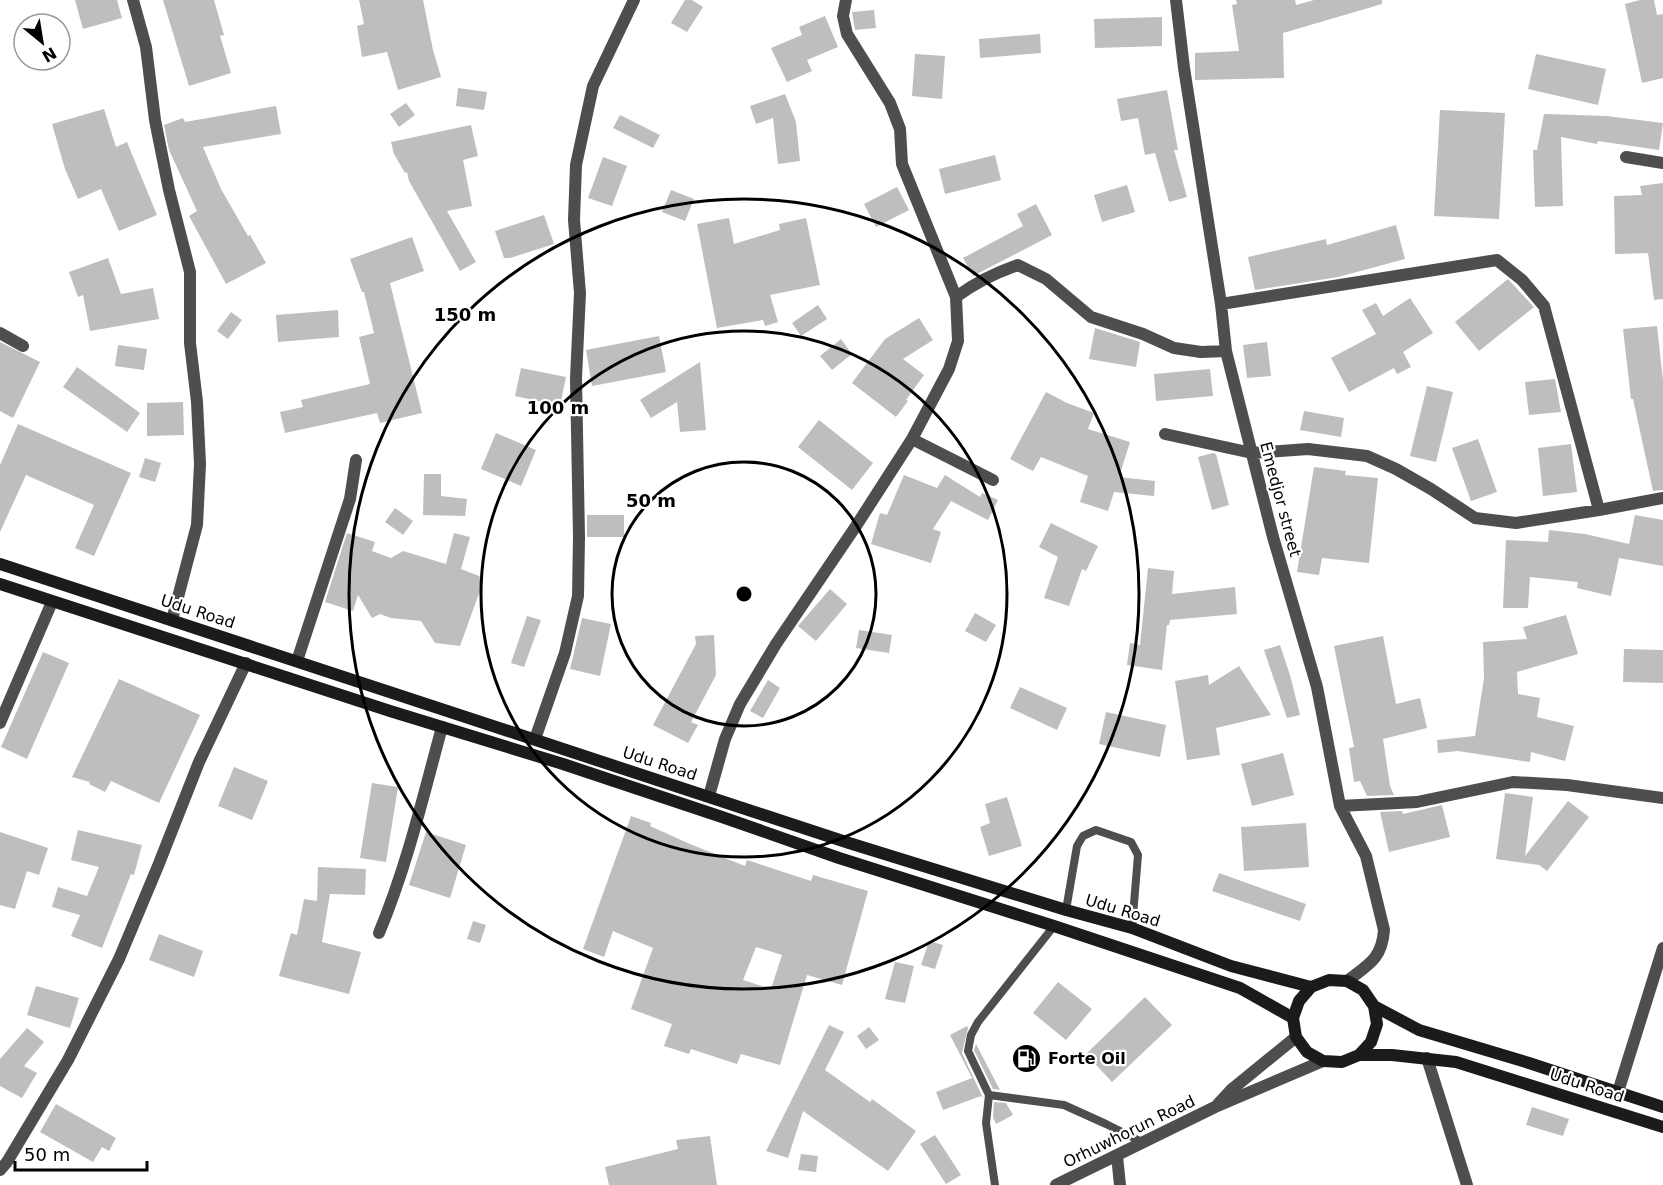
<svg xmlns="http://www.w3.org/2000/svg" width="1663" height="1185" font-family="'DejaVu Sans',sans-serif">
<rect width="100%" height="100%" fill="#fff"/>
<!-- building -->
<path fill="#bebebe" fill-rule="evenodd" d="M75,0H117L122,18L83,29Z
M163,0H214L224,35L220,36L231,73L189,86Z
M359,0H423L433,50L441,77L398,90L387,52L362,57L357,26L364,24Z
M685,0H692L703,7L687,32L671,23Z
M1236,0H1295L1296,5L1314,0H1382V4L1283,33L1284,78L1195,80V53L1239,51L1232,5L1237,4Z
M1640,0H1654L1657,15L1663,14V78L1642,83L1625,4Z
M874,10L876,28L855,30L852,12Z
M825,16L838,47L807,60L812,71L787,82L771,48L802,35L799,27Z
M1162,17V46L1095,48L1094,19Z
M1040,34L1041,53L980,58L979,39Z
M915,54L945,56L942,99L912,96Z
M1536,54L1606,69L1598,105L1528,89Z
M458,88L487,92L484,110L456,106Z
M1167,90L1178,150H1174L1187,197L1169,202L1155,153L1145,155L1138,118L1121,121L1117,99Z
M785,94L796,122L800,161L778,164L773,118L756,124L750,106Z
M406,103L415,115L399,127L390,114Z
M276,106L281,134L203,147L221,189L248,236L250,235L266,263L226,284L189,216L197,211L169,150L164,125L183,118L185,122Z
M104,109L116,147L127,142L157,215L119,231L101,189L78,199L65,169L52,124Z
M1440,110L1505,113L1499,219L1434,216Z
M1544,114L1607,116L1663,123L1659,150L1598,141L1597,144L1561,137L1563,206L1535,207L1533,150H1537Z
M620,115L660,135L653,148L613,128Z
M471,125L478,156L463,160L472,206L447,211L476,262L460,271L409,181L407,172L405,173L394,154L391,142Z
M995,155L1001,180L945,194L939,169Z
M603,157L627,166L612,206L588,198Z
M1663,183V299L1654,300L1648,253L1615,254L1614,196L1642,195L1640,186Z
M1127,185L1135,212L1102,222L1094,195Z
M897,187L909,210L876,227L864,204Z
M671,190L694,199L685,221L662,212Z
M1036,204L1052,235L973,276L963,258L1023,226L1017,214Z
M544,215L554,244L510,258H504L495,231Z
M729,218L734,244L780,230L779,224L806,218L820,285L770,295L778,322L765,326L763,320L717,328L697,224Z
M1396,225L1405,259L1338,277L1255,290L1248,257L1326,239L1327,245Z
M412,237L424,271L390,283L422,413L380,423L377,413L285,433L280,412L303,407L301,400L370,384L359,337L374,333L364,292H362L350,259Z
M108,258L121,294L153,288L159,319L90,331L83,295L78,297L69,272Z
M1508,279L1534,307L1479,351L1455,322Z
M1410,298L1433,333L1403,352L1411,367L1397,374L1394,368L1349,392L1331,358L1376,334L1362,310L1376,303L1383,316Z
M818,305L827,319L801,336L792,323Z
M338,310L339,337L278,342L276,315Z
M231,312L242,320L228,339L217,331Z
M919,318L933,340L903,359L924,375L906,400L908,401L896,417L852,383L885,339Z
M1657,326L1663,380V490L1653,491L1633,399H1631L1623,329Z
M1095,328L1140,342L1136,367L1089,359Z
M659,336L666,372L592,386L586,350Z
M841,339L852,354L832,370L820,356Z
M0,342L40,362L13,418L0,411Z
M1267,342L1271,376L1247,378L1243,345Z
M118,345L147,349L144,370L115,366Z
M700,362L706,430L680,432L677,402L651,418L640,400Z
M77,367L140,413L127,432L63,387Z
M521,368L566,377L560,406L515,396Z
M1210,369L1213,396L1156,401L1154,374Z
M1555,379L1561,412L1529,415L1525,382Z
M1427,386L1453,392L1436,462L1410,456Z
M1046,392L1067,403L1094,413L1088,429L1130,442L1119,477L1155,481L1154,496L1114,492L1108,511L1080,502L1088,476L1041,457L1033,471L1010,459Z
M183,402L184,435L147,436V403Z
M1304,411L1344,418L1341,437L1300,430Z
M819,420L873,463L852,490L798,447Z
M18,424L131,473L94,556L75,548L94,505L26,475L0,532V465Z
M496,433L536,450L521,486L481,469Z
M1478,439L1497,492L1471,501L1452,448Z
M1571,444L1577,492L1543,496L1538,448Z
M1213,453L1216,454L1229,505L1212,510L1198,457Z
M145,458L161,463L155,482L139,477Z
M1314,467L1346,471L1345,475L1378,478L1369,563L1322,558L1319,575L1297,572Z
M424,474H441V496L467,499L465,516L423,515Z
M904,475L937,488L945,475L980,497L982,493L998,500L988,520L951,501L933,529L941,532L931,563L871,544L880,513L887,515Z
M395,508L413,521L403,535L385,522Z
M587,515H624V537H587Z
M1635,515L1663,520V566L1619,558L1611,596L1577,588L1578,582L1530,577L1528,608H1503L1506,540L1548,542L1549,530L1585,534L1629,544Z
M1051,523L1098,546L1086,571L1082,569L1069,606L1044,598L1058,557L1039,547Z
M347,533L375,542L372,551L391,558L403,551L446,564L454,533L470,537L461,569L479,576L482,581L481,588L460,646L435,643L421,621L391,618L380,614L372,618L358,595L353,611L325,602Z
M1148,568L1174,571L1172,594L1235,587L1237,614L1170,620L1169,625H1167L1162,670L1127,665L1130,643L1140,645Z
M830,589L847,604L816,641L798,626Z
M975,613L996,625L986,642L965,631Z
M1566,615L1578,654L1517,672L1518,694L1540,698L1537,717L1574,726L1565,761L1531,752L1530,762L1458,751L1438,753L1437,740L1475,736L1484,678L1483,642L1527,639L1523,627Z
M527,616L541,620L524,667L511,663Z
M582,618L611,624L600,676L570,669Z
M859,630L892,635L889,653L856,648Z
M714,635L716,675L691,722L698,725L688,743L653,725L696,644L695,636Z
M1383,636L1396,704L1420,698L1427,728L1383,739L1390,786L1394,795L1367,796L1360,781L1354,782L1349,748L1354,747L1334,646Z
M1280,645L1290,675L1300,715L1287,718L1264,650Z
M1624,649L1663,650V683L1623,682Z
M43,652L69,663L27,759L1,747Z
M1239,666L1271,715L1216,728L1220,755L1187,760L1175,681L1208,675L1209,685Z
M119,679L200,715L159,803L111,781L105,792L89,784L90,782L72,777Z
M768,680L780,688L763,718L750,711Z
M1020,687L1067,708L1057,730L1010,708Z
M1106,712L1166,725L1160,757L1099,744Z
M1283,753L1294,795L1252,806L1241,764Z
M234,767L268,781L252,820L218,806Z
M372,783L398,787L386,862L360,858Z
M1505,793L1533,797L1525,856L1568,801L1589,817L1547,871L1539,865L1496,859Z
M1007,797L1022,846L989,856L980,827L990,823L985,804Z
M1442,805L1450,837L1389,852L1380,812L1402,811L1403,814Z
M631,816L651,823L650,826L690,844L745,866L747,860L811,881L813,875L868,891L842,985L807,975L780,1065L741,1054L737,1064L691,1049L689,1054L664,1046L672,1024L631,1009L653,948L613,931L604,957L583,949ZM756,947L782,955L771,989L743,980Z
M1306,823L1309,867L1244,871L1241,827Z
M78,830L142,845L134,875L131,874L102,948L71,936L80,915L52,907L58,887L87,896L99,867L71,860Z
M0,832L48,848L39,875L27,871L15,909L0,905Z
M426,832L466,845L450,898L409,885Z
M318,867L366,869L365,895L330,894L322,942L361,952L349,994L279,976L291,933L297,935L304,899L317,901Z
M1219,873L1306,904L1300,921L1212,891Z
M473,921L486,925L480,943L467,939Z
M159,934L203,951L194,977L149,960Z
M929,941L943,945L935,969L921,965Z
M895,962L914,966L905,1003L885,999Z
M1058,982L1092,1009L1066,1040L1033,1013Z
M36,986L79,998L70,1028L27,1015Z
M1145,997L1172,1025L1112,1082L1086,1054Z
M829,1025L844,1032L825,1070L870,1102L872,1099L916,1131L888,1171L803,1111L788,1158L766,1151Z
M967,1026L968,1028L962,1053L983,1098L981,1096L943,1110L936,1092L972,1078L950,1035Z
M869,1027L879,1040L866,1049L857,1036Z
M27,1028L44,1042L24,1066L37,1073L22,1098L0,1086V1059Z
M976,1044L1000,1090L993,1089L974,1050Z
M994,1102L1006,1103L1013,1115L996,1124L993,1117Z
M56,1104L116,1138L109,1151L102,1147L93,1162L40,1132Z
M1532,1107L1569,1119L1563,1136L1526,1125Z
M935,1135L961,1175L946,1184L920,1144Z
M710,1136L717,1185H609L605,1167L678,1149L676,1140Z
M801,1154L818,1156L816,1172L798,1170Z"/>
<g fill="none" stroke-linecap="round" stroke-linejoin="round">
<!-- service -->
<path stroke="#4e4e4e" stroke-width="8" d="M1066,910L1077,846L1083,836L1096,830L1131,842L1138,855L1132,928
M989,1095L1064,1105L1106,1124L1144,1143
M995,1185L986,1123L989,1095L968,1051L971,1035L978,1022L1054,926"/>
<!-- minor -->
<path stroke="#4e4e4e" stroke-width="12" d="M133,0L146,47L155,120L169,190L190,272V343L197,402L200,464L197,525L172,620
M1176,0L1184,68L1221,304L1226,351L1273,537L1317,687L1340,806L1366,856L1384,930C1382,959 1368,965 1347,981
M1626,157L1663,163
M956,297C975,283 995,273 1018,265L1046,279L1091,317L1143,334L1174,348L1201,352L1226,351
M1221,304L1497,260L1522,280L1544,306L1599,510
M0,333L23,346
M1165,434L1252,453L1308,449L1367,456L1396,469L1431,489L1475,518L1516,523L1599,510L1663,498
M912,439L993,480
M297,661L350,499L356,460
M0,723L52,602
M535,739L565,653L578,596L579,537L576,378L580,293L574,220L576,165L593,86L634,0
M709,796L725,739L740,704L776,644L856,526L912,439L949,369L958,341L956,297L902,164L900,129L890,103L847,34L843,16L846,0
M1340,806L1417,802L1513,782L1567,785L1663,798
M379,933C407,866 423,797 442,727
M1427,1058L1467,1185
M1618,1092L1663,948
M1117,1156L1120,1185
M0,1170L7,1162L68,1060L119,959L158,866L199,762L246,663"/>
<!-- tertiary -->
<path stroke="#4e4e4e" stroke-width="12" d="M1218,1104L1231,1090L1296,1037
M1056,1185L1215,1107L1323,1061"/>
<!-- secondary -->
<path stroke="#1b1b1b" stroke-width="12" d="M0,564L849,843L1066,910L1132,928L1231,966L1311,987
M0,584L390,711L563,764L722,817L839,858L1054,926L1240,988L1293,1018
M1374,1006L1377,1024L1371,1042L1359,1055L1342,1062L1323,1061L1307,1052L1296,1037L1293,1018L1299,1001L1311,987L1329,980L1347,981L1363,990L1374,1006L1419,1030L1529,1063L1663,1107
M1359,1055H1392L1456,1062L1663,1127"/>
</g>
<!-- distance rings -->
<g fill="none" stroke="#000" stroke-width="3">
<circle cx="744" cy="594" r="132"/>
<circle cx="744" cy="594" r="263"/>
<circle cx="744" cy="594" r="395"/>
</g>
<!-- icons -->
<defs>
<symbol id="fuel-disc" viewBox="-11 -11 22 22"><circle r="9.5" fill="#000" stroke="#fff"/><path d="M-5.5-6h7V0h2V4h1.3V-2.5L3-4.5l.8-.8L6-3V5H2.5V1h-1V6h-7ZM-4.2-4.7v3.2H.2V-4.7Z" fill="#fff"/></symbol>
</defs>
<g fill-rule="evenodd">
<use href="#fuel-disc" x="1010" y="1042" width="33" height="33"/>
</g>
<g text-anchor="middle" stroke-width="4.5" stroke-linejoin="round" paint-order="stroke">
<!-- street labels -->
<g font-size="16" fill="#000" stroke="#fff">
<text transform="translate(1281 499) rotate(75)" y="6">Emedjor street</text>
<text transform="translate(198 611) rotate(18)" y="6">Udu Road</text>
<text transform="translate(660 763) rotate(18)" y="6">Udu Road</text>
<text transform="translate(1123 910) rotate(17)" y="6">Udu Road</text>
<text transform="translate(1587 1085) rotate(18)" y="6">Udu Road</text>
<text transform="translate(1129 1131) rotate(-26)" y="6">Orhuwhorun Road</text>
</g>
<!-- poi labels -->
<g font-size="16" font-weight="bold" fill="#000" stroke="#fff" text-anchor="start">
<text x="1048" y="1064">Forte Oil</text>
</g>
</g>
<circle cx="744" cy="594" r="9" fill="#000" stroke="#fff" stroke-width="3"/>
<g font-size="18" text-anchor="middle" font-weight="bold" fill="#000" stroke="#fff" stroke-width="4.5" stroke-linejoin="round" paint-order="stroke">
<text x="465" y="321">150 m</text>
<text x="558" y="414">100 m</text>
<text x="651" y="507">50 m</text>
</g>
<!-- north arrow -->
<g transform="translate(42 42) rotate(150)"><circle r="28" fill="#ffffff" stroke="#999999" stroke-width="1.5"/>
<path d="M0-4.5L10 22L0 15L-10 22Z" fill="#000000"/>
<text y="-9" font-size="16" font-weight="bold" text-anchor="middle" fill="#000000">N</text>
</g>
<!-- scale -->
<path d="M15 1161v9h132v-9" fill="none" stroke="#000000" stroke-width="3"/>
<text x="24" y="1161" font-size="18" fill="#000000" stroke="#ffffff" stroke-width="4.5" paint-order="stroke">50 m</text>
</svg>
